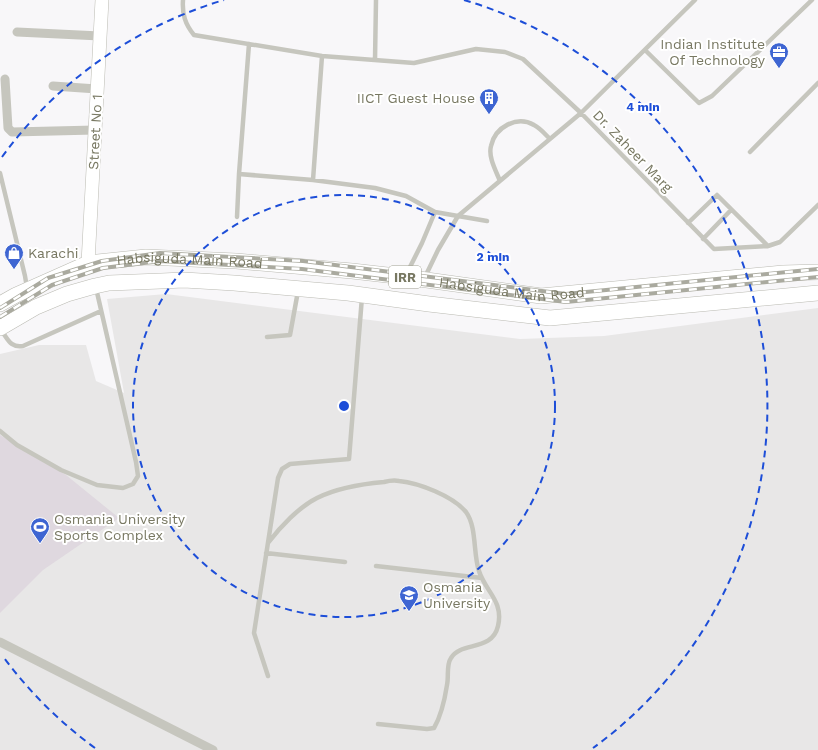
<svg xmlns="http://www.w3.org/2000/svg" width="818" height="750" font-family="'Work Sans',sans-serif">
<rect width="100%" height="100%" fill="#f8f7f9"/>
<!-- built -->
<path fill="#e8e7e7" d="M166,294L520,339L604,336L818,308V750H0V354L39,345H86L96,381L124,393L107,299Z"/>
<!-- green -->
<path fill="#dfd8df" d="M0,435L66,475L119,518L43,570L0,613Z"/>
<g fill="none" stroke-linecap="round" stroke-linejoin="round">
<defs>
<path id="secondary" d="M88,263L102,0"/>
<g id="primary">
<path id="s1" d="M0,304L16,295L88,263L146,257L236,261L352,271L405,277L541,296L783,273L818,272"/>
<path d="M0,328L36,307L67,294L95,286L109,283L161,281L184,280L234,283L348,293L429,304L550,318L818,293"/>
</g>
</defs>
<!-- secondary casing -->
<use href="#secondary" stroke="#bcbcb3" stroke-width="14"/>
<!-- primary casing -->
<use href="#primary" stroke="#babab2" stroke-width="16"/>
<!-- lane -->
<path stroke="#c6c6be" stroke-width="4.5" d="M183,0C182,14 185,24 194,35L322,56L414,63L476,49L505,52L523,59L581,113L695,0
M645,50L699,103L712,96L812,0
M375,60L376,0
M750,152L818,83
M0,173L25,276L27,288
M239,174L249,44
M313,180L322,56
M500,181C496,171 488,157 491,146C495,127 517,115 534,125C540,128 545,134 550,139
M237,217L239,174L313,180L375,188L406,196L435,212
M688,223L717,195L768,246
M703,239L731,210
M406,275L422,243L435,212L458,216L581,113L714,249L768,246L780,242L818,205
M425,277L438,250L458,216L487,221
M1,330C8,339 10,348 23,346L101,311
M267,337L290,335L298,291
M0,431L17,445L61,470L97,485L123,488L133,484L138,476L136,462L96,288
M268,543C280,527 299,507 317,498C337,488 361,484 384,482C388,481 394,480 399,481C419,483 453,496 466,512C477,527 473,554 479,571C485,591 504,601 498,626C492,652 461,641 451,658C446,665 449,676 447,685C445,698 441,716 434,728L427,729L378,724
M266,553L345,562
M376,566L482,578
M268,676L254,633L278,478L282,469L290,464L349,459L362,297"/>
<!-- street -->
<path stroke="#c6c6be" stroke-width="9" d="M17,32L100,36
M5,79L8,128L12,132L95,130
M53,86L97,89
M0,642L213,750"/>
<!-- secondary -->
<use href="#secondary" stroke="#fff" stroke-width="13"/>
<!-- primary -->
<use href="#primary" stroke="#fff" stroke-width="15"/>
<defs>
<path id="rail" d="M0,308L48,278L102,261L160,253L303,261L566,294L818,269
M0,317L52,285L103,268L160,261L302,269L566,302L818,277"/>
</defs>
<!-- rail casing -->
<use href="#rail" stroke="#aaaa9f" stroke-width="4"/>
<!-- rail -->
<use href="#rail" stroke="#fff" stroke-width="2.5" stroke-dasharray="8" stroke-linecap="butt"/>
</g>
<!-- distance rings -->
<g fill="none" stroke="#1d4ed8" stroke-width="2" stroke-dasharray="7 5">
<circle cx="344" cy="406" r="211"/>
<path d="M95 748A423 423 0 0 1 2 655M2 157A423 423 0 0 1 224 0M464 0A423 423 0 0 1 593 748"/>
</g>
<!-- icons -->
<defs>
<symbol id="office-pin" viewBox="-11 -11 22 30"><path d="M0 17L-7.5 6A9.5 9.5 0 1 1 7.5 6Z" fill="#3e65d2" stroke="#fff"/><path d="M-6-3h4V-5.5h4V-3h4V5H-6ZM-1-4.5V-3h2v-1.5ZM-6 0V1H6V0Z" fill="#fff"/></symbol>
<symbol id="building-pin" viewBox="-11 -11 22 30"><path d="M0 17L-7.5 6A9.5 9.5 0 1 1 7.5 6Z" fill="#3e65d2" stroke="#fff"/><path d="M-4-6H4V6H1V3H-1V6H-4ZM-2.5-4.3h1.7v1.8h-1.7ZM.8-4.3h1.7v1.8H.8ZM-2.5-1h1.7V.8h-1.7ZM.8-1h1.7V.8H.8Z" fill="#fff"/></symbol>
<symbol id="shop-pin" viewBox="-11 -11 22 30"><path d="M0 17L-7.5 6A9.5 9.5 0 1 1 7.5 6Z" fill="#3e65d2" stroke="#fff"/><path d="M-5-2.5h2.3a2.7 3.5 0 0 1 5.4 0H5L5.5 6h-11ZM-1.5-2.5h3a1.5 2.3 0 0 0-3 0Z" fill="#fff"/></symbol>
<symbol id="stadium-pin" viewBox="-11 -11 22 30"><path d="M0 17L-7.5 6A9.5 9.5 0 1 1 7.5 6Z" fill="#3e65d2" stroke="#fff"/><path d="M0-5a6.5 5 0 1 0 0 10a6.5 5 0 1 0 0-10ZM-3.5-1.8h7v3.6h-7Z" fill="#fff"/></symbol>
<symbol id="university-pin" viewBox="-11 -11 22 30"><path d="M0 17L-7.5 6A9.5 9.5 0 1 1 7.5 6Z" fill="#3e65d2" stroke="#fff"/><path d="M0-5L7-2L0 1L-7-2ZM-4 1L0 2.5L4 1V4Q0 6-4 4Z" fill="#fff"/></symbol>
</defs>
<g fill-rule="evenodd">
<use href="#office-pin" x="768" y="41" width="22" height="30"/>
<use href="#building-pin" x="478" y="87" width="22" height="30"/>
<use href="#shop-pin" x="3" y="242" width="22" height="30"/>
<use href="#stadium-pin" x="29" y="516" width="22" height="30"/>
<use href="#university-pin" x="398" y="584" width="22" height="30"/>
</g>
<g text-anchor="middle" stroke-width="4" stroke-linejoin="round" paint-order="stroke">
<!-- shield labels -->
<rect fill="#fff" stroke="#a0a091" stroke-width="1" x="389" y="266" width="32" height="22" rx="3"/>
<g font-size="13" font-weight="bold" fill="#787862">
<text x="405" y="282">IRR</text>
</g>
<!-- poi labels -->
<g font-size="14" fill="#787862" stroke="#fff" text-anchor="start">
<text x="765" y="49" text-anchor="end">Indian Institute<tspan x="765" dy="16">Of Technology</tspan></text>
<text x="475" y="103" text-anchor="end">IICT Guest House</text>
<text x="28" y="258">Karachi</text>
<text x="54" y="524">Osmania University<tspan x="54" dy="16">Sports Complex</tspan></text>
<text x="423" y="592">Osmania<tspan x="423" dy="16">University</tspan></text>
</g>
<!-- street labels -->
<g font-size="14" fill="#787862" stroke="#fff">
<text transform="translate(95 132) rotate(-87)" y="5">Street No 1</text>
<text transform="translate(633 151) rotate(46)" y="5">Dr. Zaheer Marg</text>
<text dy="5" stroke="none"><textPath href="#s1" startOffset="199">Habsiguda Main Road</textPath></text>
<text dy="5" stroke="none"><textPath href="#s1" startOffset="523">Habsiguda Main Road</textPath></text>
</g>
</g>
<circle cx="344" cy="406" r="6" fill="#1d4ed8" stroke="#fff" stroke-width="2"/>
<g font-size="12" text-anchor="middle" font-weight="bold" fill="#1d4ed8" stroke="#fff" stroke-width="4" stroke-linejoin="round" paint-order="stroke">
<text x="643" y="111">4 min</text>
<text x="493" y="261">2 min</text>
</g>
</svg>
